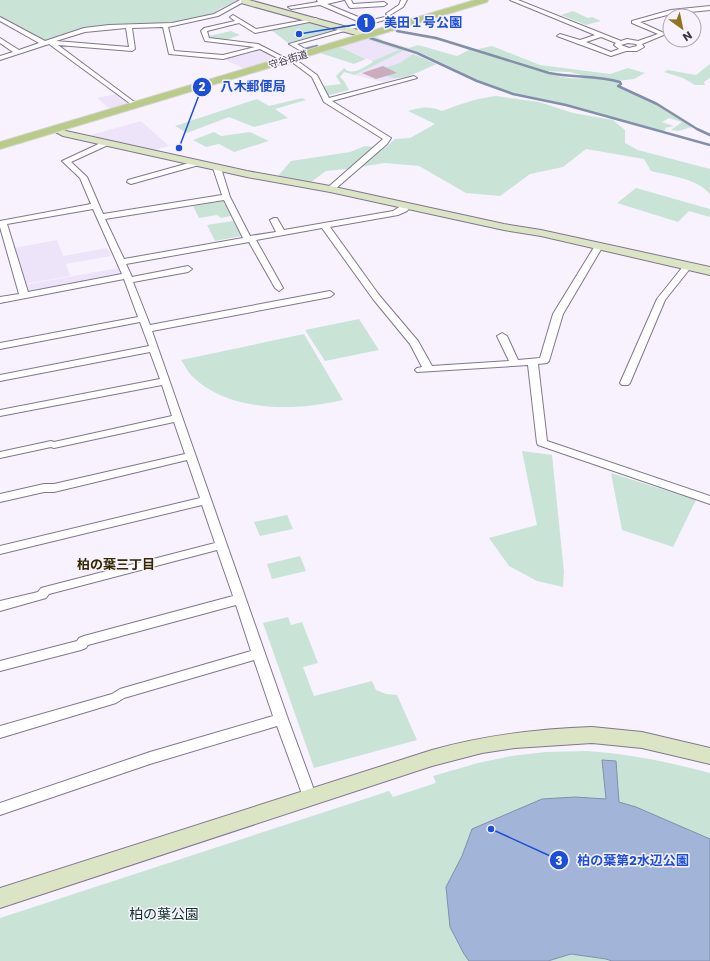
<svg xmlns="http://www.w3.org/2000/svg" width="710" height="961" font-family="Poppins,'Noto Sans JP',sans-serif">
<rect width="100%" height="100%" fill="#f7f2fd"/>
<!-- built -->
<path fill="#eee4fa" d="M367,39L400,50L372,61L340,47Z
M256,49H259L278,58V59L244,69L224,59Z
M403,51L436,64L410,75L383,82L355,75Z
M116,94L128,103L127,104L110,109L97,98Z
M141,121L169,146L154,150L87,136Z
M57,240L63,256L107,248L111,256L66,264L70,276L24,284L14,248Z
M118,268L120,275L25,293L24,285Z"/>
<!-- green -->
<path fill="#c9e4d7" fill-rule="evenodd" d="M0,0H238L219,9L211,15L171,24L108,26L45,41L0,16Z
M573,11L588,18L592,17L601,21L586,25L561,15Z
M311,22L337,28V30L288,43L270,29Z
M231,31L240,35L223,41L210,39L209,36Z
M397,32H408L447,41L474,50L492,46L540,65L610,74L628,68L645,73L634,79L617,81L620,83L618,86L653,102L676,116L692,127L678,131L671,130L682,122L669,118L662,122L674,126L665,128L666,129L663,132L570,105L513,93L478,80L419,52L372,37H377L384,41L409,48L418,45L457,56L469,50L447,42ZM541,71L570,72L588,77C575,81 553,76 541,71Z
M367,39C375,39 379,42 385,44C403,50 419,56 436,64C422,70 402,83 387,76L397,73L384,68L400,63L413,54L403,51L355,75L344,72L340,77L344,81L349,90L326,96L322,88L324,86L341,84L342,86L336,76L344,68C353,77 364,67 373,62L372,61L399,50Z
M340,47L366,59L354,64L320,53Z
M710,64V78L704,82L705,85H695L683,78L664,72L668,70L696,75Z
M496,96L539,102L573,113L613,120L625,130V143L638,150L710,169V194C696,178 670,176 651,171L644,159L586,149L563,167L530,174L500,196L466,193L419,166L385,163L346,169L326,171L311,182L278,176L291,161L350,152L365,146L385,148L395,139L410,138L435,124L408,111C422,107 428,106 442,111C461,104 477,98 496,96Z
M302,98L306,100L275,109L288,118L254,127L229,117L187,133L175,126L257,99L269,106Z
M214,132L221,136L250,132L269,141L234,152L219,144L206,147L193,140Z
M636,188L710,209V217L689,211L678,222L617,203Z
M223,201L231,216L221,218L217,215L199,218L193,206Z
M233,221L241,236L215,241L207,225Z
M359,319L379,350L325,361L305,330Z
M304,334L343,400C297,411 230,413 193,377C188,373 185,365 181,360Z
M522,451L552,455L564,572L563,587L537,581L509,566L489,538L537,525Z
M611,473L696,500L673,547L622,530Z
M287,515L293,529L260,536L254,522Z
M300,556L306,571L272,579L267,564Z
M288,617L291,625L302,622L318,663L303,667L314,696L372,681L376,690L386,694L397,695L417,740L314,768L263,623Z
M587,751C630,754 669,762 710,773V961H0V918L389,791L393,797L436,783L433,776L478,763L511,756L546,752Z"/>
<!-- water -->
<path fill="#a2b5d8" stroke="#838faa" d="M602,760L616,761L619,802L636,807L710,839V961H612L606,959L571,954L548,961H469L464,954L450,927L446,887L462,856L472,829L542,799L575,797L606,799Z"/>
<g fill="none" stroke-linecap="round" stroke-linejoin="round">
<!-- stream -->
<path stroke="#838faa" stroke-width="2.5" d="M397,31L436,38L549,73C573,78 597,75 620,82L621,84L618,86L657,104L697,129L710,135
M370,38L417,53L477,81L513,94L566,105L710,145
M305,49L317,46"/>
</g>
<!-- building -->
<path fill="#caacbc" d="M383,66L397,73L376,79L362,73Z"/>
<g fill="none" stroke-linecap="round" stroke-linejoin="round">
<defs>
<path id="street" d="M240,0H247L218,16L168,27L174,51L223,55L255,47L205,41L201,31L204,28L235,21L230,17L233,15L256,29L316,18L319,20L255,33L239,23L207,31L209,38L258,44L287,59V61L285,62L260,49L223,59L169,54L163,27L132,28L135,49L132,51L58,45L137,104V106L135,107L49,44L0,60V56L13,52L0,43V38L19,50L39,43L0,21V17L45,41L84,28L109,25L172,23L214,14ZM126,28L129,47L56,41L85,32Z
M317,0H344L327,4L368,21L389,16L386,14L387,13L399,5L401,0H407L403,7L390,15L393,17L392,18L297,44L310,52L311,53L308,55L289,44L362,23L320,5L291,9L288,7L318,2Z
M345,0H351L353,4L384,2L387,4L384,6L351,8L349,7Z
M510,0H518L621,41L627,39L638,41L658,34L632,23V21L671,10L710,6V10L671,14L640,22L666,34L642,44L644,47L637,51H626L611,56L557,36L560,34L580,40L595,35ZM601,37L616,43L614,45L619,49L611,52L586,42ZM628,43L636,44L637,46L629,48L621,45Z
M288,57H292L317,75L329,98L414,76L417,78L332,101L391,138L387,144L333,191H330L326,189L383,139L324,102L312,77L288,59Z
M105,141H108V145L71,162L87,177L103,214L222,195L213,168L217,166L221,168L230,197L250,236L276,232L270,220L274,218H277L284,230L393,211L404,204H410L411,206L407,211L398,215L330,227L379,295L418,341L432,366L509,361L497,336L502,333L507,336L518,360L540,358L553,314L596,244H602L603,246L563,314L549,361L547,363L538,364L547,441L710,496V504L538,445L537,443L528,365L417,372L415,370L417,368L422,367L410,344L373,299L322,228L256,240L283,288L279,291L275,288L249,242L126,264L132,277L188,266L192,269L188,272L133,282L150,325L330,291L334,294L330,297L152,331L288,719L317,798L315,802L310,804L305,802L277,726L150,764L0,815V803L150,752L273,716L254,660L124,698L116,703L0,738V726L112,694L120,689L251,651L236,605L88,645L86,648L81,650L0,671V661L77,641L79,638L84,636L233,596L217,550L49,594L46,598L0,611V601L38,592L41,588L215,543L202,505L0,554V546L200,498L187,460L54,492H44L0,502V494L44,484H54L185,454L174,422L54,448L51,447L0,458V452L51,441L54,442L172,416L162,385L0,416V410L160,379L150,352L0,381V375L149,346L140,322L0,349V343L138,317L124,279L0,303V297L19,294L0,227V221L91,204L80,178L62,161ZM224,200L243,238L124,259L105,219ZM93,209L122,274L28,292L7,224Z
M196,161L200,163L199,165L131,184L127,182L128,180Z
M688,263L692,266L665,300L630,383L628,385H622L620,383L657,299L685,264Z"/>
<path id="secondary" d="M241,0H249L369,33L370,35L369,37H363L241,3Z
M55,126L66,131L247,171L330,186L504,224L541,230L710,267V275L541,236L504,230L330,192L247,177L63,136L50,129L52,127Z
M592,727L642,732L710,748V764L642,748L592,743L515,748L482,753L432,766L0,908V888L432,750C485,735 537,729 592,727Z"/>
<path id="primary" d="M475,0H488L487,2L0,149V142Z"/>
</defs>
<!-- street casing -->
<use href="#street" stroke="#827690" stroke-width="2"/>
<!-- secondary casing -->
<use href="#secondary" stroke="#827690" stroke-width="2"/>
<!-- primary casing -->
<use href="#primary" stroke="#d4d3d5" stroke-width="2"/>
<!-- street -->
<use href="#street" fill="#fff" fill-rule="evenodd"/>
<!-- secondary -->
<use href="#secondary" fill="#dce5c3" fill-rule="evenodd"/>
<!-- primary -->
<use href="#primary" fill="#bacb87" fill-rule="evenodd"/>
</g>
<g text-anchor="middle" stroke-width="3" stroke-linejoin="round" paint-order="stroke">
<!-- far-street labels -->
<g font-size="10" fill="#3a3540" stroke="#f7f2fd">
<text transform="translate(288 59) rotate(-17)" y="4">守谷街道</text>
</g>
<!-- neighbourhood labels -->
<g font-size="13" font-weight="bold" fill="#352800" stroke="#f7f2fd">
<text x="116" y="569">柏の葉三丁目</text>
</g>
<!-- near-park labels -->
<g font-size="14" fill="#113628" stroke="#f7f2fd">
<text x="164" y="919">柏の葉公園</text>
</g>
</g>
<!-- callouts -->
<path fill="none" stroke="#1d4ed8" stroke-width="1.5" d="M299 34L366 23M179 148L202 87M491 829L559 860"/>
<g fill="#1d4ed8" stroke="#f7f2fd" stroke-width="1.5">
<circle cx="299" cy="34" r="4"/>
<circle cx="179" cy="148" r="4"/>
<circle cx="491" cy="829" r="4"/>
<circle cx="366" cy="23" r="10"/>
<circle cx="202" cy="87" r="10"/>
<circle cx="559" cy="860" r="10"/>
</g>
<g font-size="12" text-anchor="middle" font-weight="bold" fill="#fff">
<text x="366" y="27">1</text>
<text x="202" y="91">2</text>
<text x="559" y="865">3</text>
</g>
<g font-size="13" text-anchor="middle" font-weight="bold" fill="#1d4ed8" stroke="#f7f2fd" stroke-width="3" stroke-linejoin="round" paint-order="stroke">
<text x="423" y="27">美田１号公園</text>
<text x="253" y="91">八木郵便局</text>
<text x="633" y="865">柏の葉第2水辺公園</text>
</g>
<!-- north arrow -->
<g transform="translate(682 28) rotate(147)"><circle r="19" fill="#f7f2fd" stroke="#aba6b1"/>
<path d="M0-3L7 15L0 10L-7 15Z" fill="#90751a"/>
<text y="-6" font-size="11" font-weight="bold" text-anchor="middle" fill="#3a3540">N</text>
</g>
</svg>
